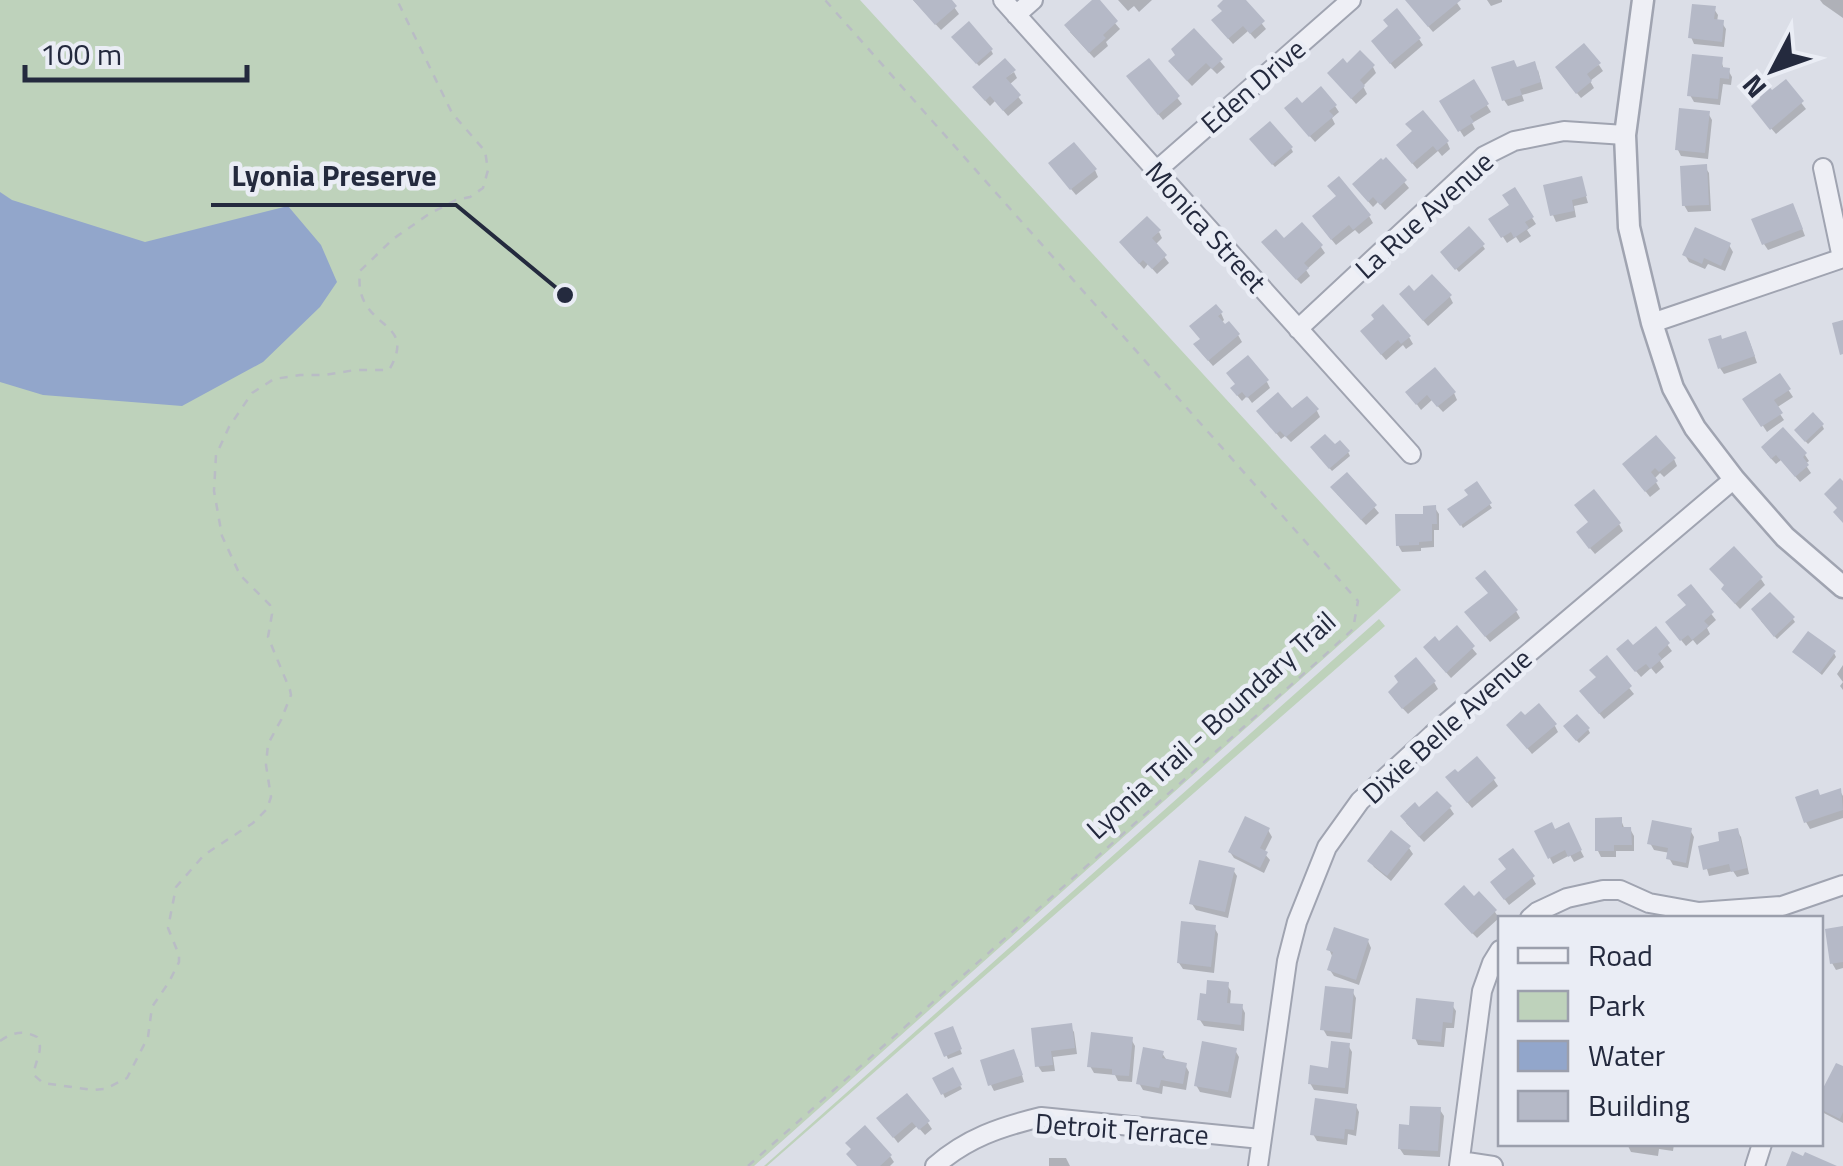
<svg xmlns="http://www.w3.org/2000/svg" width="1843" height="1166" font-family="'Titillium Web',sans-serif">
<rect width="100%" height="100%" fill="#dbdee7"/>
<!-- green -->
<path fill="#bed2bb" d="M0,0H860L1401,590L754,1166H0Z
M1379,619L1385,626L767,1166H764Z"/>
<!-- water -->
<path fill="#92a6cb" d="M0,192L12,200L145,242L288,206L321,245L337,282L320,307L263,362L182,406L43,395L0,382Z"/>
<!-- shadow -->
<path fill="#0003" d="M913,0H949L959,14L941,30Z
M1095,0L1120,29L1106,42L1108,46L1094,58L1070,32Z
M1118,0H1152L1139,12L1134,6L1128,11Z
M1227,0H1243L1266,29L1255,39L1248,31L1233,44L1218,27Z
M1410,0H1455L1461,9L1433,32L1412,7Z
M1487,0H1502V2L1491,6Z
M1820,0H1843V18L1823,4Z
M1714,9L1718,15L1717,22L1722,23L1726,29L1724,47L1694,44L1691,37Z
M1194,31L1225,67L1217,74L1211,68L1192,86L1175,68Z
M1419,39L1423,45L1395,69L1378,48Z
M957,41L991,50L993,54L979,66Z
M1721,60L1724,70H1728L1732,77L1731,85L1723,84L1720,105L1694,102L1690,95Z
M1148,61L1182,104L1163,120L1133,83Z
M1599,65L1603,71L1590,81L1594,88L1581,98L1561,74Z
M1373,67L1376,73L1363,86L1367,94L1356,104L1330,74Z
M1538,70L1543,89L1522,95L1524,101L1508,106L1504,100Z
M1014,72L1017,78L1009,85L1023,103L1008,116L995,101L990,106L979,94Z
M1785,82L1806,109L1776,134L1758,113L1772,94Z
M1473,83L1491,112L1472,123L1475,129L1464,137L1442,102Z
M1302,106H1335L1339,112L1332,118L1335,124L1315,142L1291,115Z
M1708,113L1712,120L1708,159L1681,156L1678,150Z
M1447,142L1450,149L1442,156L1438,151L1417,169L1403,152Z
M1254,143L1291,148L1293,152L1275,167Z
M1386,160L1409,188L1385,210L1378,202L1373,207L1359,191Z
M1705,167L1709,173L1711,211L1688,212L1684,205Z
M1055,170H1095L1098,177L1076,195Z
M1581,179L1588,203L1574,206L1576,217L1556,222L1553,215Z
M1514,190L1536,224L1527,230L1531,236L1520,243L1516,237L1507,243L1492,220L1512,206Z
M1796,212L1805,236L1768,250L1764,244Z
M1369,216L1373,223L1359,234L1355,230L1336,245L1318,223Z
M1159,232L1162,238L1155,245L1169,263L1157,274L1148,264L1144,269L1126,249Z
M1284,242L1321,247L1325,253L1306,270L1310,276L1301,284L1268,249Z
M1729,245L1733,252L1725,271L1708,264L1705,269L1689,262L1685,255Z
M1483,246L1485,249L1459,272L1446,257Z
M1414,294L1450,297L1453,303L1428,326L1406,301Z
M1221,313L1224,320L1221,323L1238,335L1242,342L1213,366L1200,351L1202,340L1196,333Z
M1376,320L1409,337L1413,344L1406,349L1403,345L1386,360L1367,338Z
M1749,340L1757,363L1724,374L1720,368L1722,342Z
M1780,377L1793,397L1776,408L1784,420L1767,432L1746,400Z
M1267,382L1270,388L1252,403L1247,396L1242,401L1237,395V385Z
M1408,392L1454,393L1457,400L1443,412L1432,400L1421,410Z
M1317,411L1320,417L1291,442L1285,436L1281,439L1263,417L1292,412Z
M1822,425L1824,429L1808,444L1799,434Z
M1334,448L1348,452L1350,456L1332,471L1315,452Z
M1767,454L1805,455L1809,461L1805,464L1811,473L1800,482L1781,460L1776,464Z
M1674,459L1677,466L1664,477L1660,473L1654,479L1660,489L1650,497L1629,470Z
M1347,475L1379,513L1366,525L1337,494Z
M1476,485L1492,508L1463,528L1451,509L1470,496Z
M1435,508L1439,514V530H1434V547L1421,548V551L1402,552L1398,545Z
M1619,524L1623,531L1595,554L1582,539Z
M1761,579L1765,585L1740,609L1728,596Z
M1690,587L1716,620L1707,628L1710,634L1697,645L1693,640L1686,646L1672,629L1688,606Z
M1490,594L1516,611L1520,618L1490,642L1471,619Z
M1793,619L1795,622L1777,639L1761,621Z
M1456,629L1477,654L1451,678L1430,654Z
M1656,630L1672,651L1660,661L1664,667L1656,674L1651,668L1641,677L1623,656Z
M1795,652L1834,653L1836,657L1822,675Z
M1606,659L1634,694L1604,719L1586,698Z
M1843,665V690L1840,686L1843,682L1837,674Z
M1434,682L1438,689L1408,714L1394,699Z
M1555,726L1558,732L1532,754L1513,731Z
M1588,729L1590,733L1579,743L1568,731Z
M1457,776L1494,780L1498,786L1472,808L1452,784Z
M1840,791L1843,796V818L1810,829L1806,822L1820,798Z
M1450,808L1454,814L1424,842L1406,823Z
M1621,820L1625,830L1630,829L1634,836V851H1616V857H1601L1598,851Z
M1568,826L1584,857L1574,862L1570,855L1553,864L1537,832H1555Z
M1268,830L1272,837L1264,853L1270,860L1264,873L1234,858L1230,852Z
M1690,830L1694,837L1688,868L1673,865L1669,858L1670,853L1654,850L1650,843Z
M1737,831L1741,837L1749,874L1737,877L1733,871L1709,876L1701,848L1722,843Z
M1409,848L1413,854L1391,881L1374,867L1370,861Z
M1233,870L1237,876L1228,918L1196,910L1192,904Z
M1532,877L1536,884L1509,905L1497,889Z
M1451,911L1495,912L1499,918L1477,938Z
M1214,927L1218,934L1214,973L1183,969L1179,963Z
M1843,929V968L1836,970L1832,963Z
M1368,941L1371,948L1359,985L1334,976L1330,970L1332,956L1329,949Z
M1227,985L1231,991L1230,1005L1242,1007L1245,1013L1244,1031L1204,1026L1200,1020Z
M1352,991L1356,998L1352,1039L1327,1036L1323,1029Z
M1452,1005L1456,1011L1454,1028H1446L1444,1047L1418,1045L1415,1038Z
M1070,1026L1074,1032L1077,1054L1053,1057L1055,1071L1042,1072L1038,1066Z
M952,1029L962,1054L948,1059L938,1034Z
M1131,1039L1135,1046L1132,1082L1118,1081L1115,1075L1094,1073L1090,1066Z
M1348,1045L1352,1052L1348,1094L1314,1090L1310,1083L1330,1070Z
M1235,1050L1239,1057L1231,1098L1200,1092L1196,1085Z
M1162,1053L1166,1059L1185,1065L1189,1072L1186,1090L1163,1086L1162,1094L1143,1090L1139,1083Z
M1017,1058L1024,1082L994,1091L991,1085Z
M1843,1069V1123L1820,1111V1100Z
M952,1070L962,1089L945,1098L936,1079Z
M1356,1106L1359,1112L1356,1136L1348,1134L1347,1145L1317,1141L1313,1134Z
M1440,1110L1444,1116L1440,1157L1404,1155L1400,1149L1411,1128Z
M880,1119L928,1123L932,1129L925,1135L917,1126L898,1143Z
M1627,1144H1674L1673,1151L1659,1149L1658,1156L1631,1152Z
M890,1156L894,1162L890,1166H858Z
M1049,1158H1066L1070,1166H1049Z"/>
<!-- building -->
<path fill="#b5b9c7" d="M913,0H952L957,6L935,25Z
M1092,0H1100L1118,21L1103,35L1106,38L1089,53L1064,25Z
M1223,0H1246L1265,21L1250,34L1243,26L1228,39L1211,20L1222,11L1217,6Z
M1405,0H1461L1428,27Z
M1692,4L1716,6L1714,19L1724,20L1722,42L1688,38Z
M1397,8L1421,38L1390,64L1371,41L1388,26L1383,20Z
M969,21L993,49L976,64L951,37Z
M1194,28L1223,59L1212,69L1206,63L1187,81L1168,61L1175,55L1171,49Z
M1584,43L1601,63L1587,74L1592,81L1576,94L1555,67Z
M1360,50L1375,65L1360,80L1365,86L1351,99L1327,73L1343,58L1347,63Z
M1692,54L1723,57L1722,67L1730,68L1729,79L1720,78L1718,99L1687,96Z
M1005,58L1016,70L1006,78L1021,95L1003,111L990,96L985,101L972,87Z
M1149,58L1180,96L1158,115L1126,76Z
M1514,60L1517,67L1535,61L1541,82L1520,89L1522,95L1502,101L1491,67Z
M1474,79L1489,104L1470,116L1474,122L1458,132L1439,101Z
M1786,79L1804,101L1770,130L1751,106L1760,98L1757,94L1768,85L1772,90Z
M1321,86L1337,105L1329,111L1334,116L1309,137L1284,108L1297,97L1302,103Z
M1679,108L1710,111L1705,153L1675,150Z
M1423,110L1449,141L1437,151L1433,146L1412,164L1396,145L1412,131L1405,124Z
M1270,121L1293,147L1272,165L1249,139Z
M1074,142L1097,169L1070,190L1048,163Z
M1386,157L1407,180L1380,205L1373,197L1368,202L1352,184L1381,158L1383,160Z
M1707,164L1709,205L1682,206L1680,166Z
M1339,176L1371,215L1353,230L1349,225L1331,240L1312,216L1336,196L1327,186Z
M1582,176L1587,196L1572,200L1574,211L1550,216L1543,185Z
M1515,187L1534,217L1525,222L1529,228L1514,238L1511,232L1501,238L1488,219L1509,205L1502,195Z
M1793,203L1803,229L1762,245L1751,219Z
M1147,216L1161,230L1152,238L1167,255L1152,269L1143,260L1139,264L1119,242Z
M1302,222L1323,245L1304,263L1309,268L1296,280L1261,242L1276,229L1284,238Z
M1469,226L1485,244L1455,270L1440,252Z
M1695,227L1731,243L1721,266L1704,258L1702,264L1682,255Z
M1432,274L1452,295L1423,321L1399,294L1409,285L1414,291Z
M1216,304L1223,312L1218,316L1225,324L1229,321L1240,334L1208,361L1193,344L1200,339L1189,326Z
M1383,304L1411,336L1401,344L1398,340L1381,355L1360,331L1374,319L1371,315Z
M1843,320V354L1840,355L1832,323Z
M1746,331L1755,356L1718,369L1708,339L1721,335L1722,339Z
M1248,355L1269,380L1247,398L1242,392L1237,396L1230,388L1235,384L1226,373Z
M1435,367L1456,392L1437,407L1427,395L1416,405L1405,392Z
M1780,373L1791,389L1774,400L1783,413L1761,427L1742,399Z
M1278,392L1292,408L1307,396L1319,409L1286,437L1280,431L1276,434L1256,411Z
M1813,412L1824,424L1805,442L1794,430Z
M1783,427L1807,453L1803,457L1809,465L1795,477L1776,455L1771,459L1761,447Z
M1325,434L1335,444L1340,440L1350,451L1329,469L1310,447Z
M1656,435L1676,458L1659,472L1655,468L1651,472L1658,481L1645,492L1622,464Z
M1347,472L1377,505L1361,520L1330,487Z
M1840,478L1843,481V523L1833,512L1837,508L1824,494Z
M1477,481L1492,503L1460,526L1447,509L1468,495L1464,490Z
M1594,489L1621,523L1589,549L1576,532L1588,522L1574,505Z
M1436,505L1437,524H1432V541L1419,542V545L1396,546L1395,514H1423V506Z
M1734,546L1763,577L1735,604L1721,589L1724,585L1709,569Z
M1485,570L1518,610L1485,637L1464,612L1488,593L1475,578Z
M1691,584L1714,612L1704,621L1709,626L1692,640L1688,635L1680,641L1665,622L1686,605L1677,595Z
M1770,592L1795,617L1774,637L1751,609Z
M1457,625L1475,646L1446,673L1423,647L1435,636L1439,641Z
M1656,626L1670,643L1658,654L1662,659L1650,669L1646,664L1635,672L1616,649L1628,639L1633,645Z
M1808,631L1836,651L1820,673L1792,652Z
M1607,655L1632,686L1599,714L1579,691L1596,677L1589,670Z
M1416,657L1436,681L1402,709L1388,692L1398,682L1394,676Z
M1539,703L1557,724L1527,749L1506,725L1521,711L1525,715Z
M1577,714L1590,728L1576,741L1563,726Z
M1477,756L1496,778L1467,803L1445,777L1455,769L1458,772Z
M1841,788L1843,810L1804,823L1795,797L1818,789L1820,795Z
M1437,791L1452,806L1419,837L1400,816L1415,802L1419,807Z
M1245,816L1270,828L1260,848L1268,852L1260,868L1228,852Z
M1622,817V827H1631L1632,845H1614V851H1595V818Z
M1652,820L1692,828L1686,863L1666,859L1668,848L1647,844Z
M1552,822L1555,829L1569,822L1582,850L1568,857L1565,850L1548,859L1534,831Z
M1738,828L1747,868L1731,872L1729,864L1703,870L1698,846L1719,841L1718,832Z
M1391,830L1411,846L1387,876L1367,861Z
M1513,848L1535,876L1504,900L1490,882L1506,869L1498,859Z
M1199,860L1235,868L1225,912L1189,904Z
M1464,885L1474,896L1479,891L1497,910L1472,934L1444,904Z
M1181,921L1216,925L1211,967L1177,963Z
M1843,926V962L1830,964L1825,929Z
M1334,927L1369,939L1356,980L1327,970L1333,952L1326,950Z
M1207,980L1229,982L1227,1003L1243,1004L1241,1025L1197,1020L1200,993L1206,994Z
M1325,986L1354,989L1350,1033L1320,1030Z
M1416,998L1454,1002L1452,1023L1443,1022L1441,1042L1412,1039Z
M1072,1023L1075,1048L1051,1051L1053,1065L1035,1067L1031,1028Z
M953,1026L962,1049L944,1057L934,1033Z
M1091,1032L1133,1037L1129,1076L1112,1075V1069L1087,1067Z
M1202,1041L1237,1048L1228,1092L1194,1086Z
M1331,1041L1350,1043L1345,1088L1308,1084L1310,1065L1328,1068Z
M1143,1047L1164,1051L1162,1058L1187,1063L1183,1084L1161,1080L1159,1088L1136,1084Z
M1014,1049L1023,1075L988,1086L980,1060Z
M1836,1063L1843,1066V1112L1840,1119L1820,1109V1094Z
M953,1067L962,1085L941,1095L932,1078Z
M907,1093L930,1121L919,1130L912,1122L893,1138L876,1118Z
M1315,1098L1357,1104L1354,1130L1345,1129L1344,1139L1310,1135Z
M1410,1106L1441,1107L1438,1151L1398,1149L1399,1124L1409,1125Z
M865,1125L892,1155L880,1166H857L846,1154L851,1149L845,1143Z
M1792,1151L1803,1156L1805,1152L1837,1166H1786Z"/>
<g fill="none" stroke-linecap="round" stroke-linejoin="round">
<defs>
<path id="minor" d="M1003,0L1411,454
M1016,15L1033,0
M1823,168L1842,258
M1156,171L1351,0
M1652,323L1843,258
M1298,329L1484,156L1514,141L1564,131L1625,135
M1530,918L1537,912L1567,898L1603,890H1620L1649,903L1699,912L1782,906L1843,885
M1460,1161L1493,1166
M935,1166C967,1138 1000,1127 1041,1117L1261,1139
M1258,1166L1287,961L1297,922L1327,847L1360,801L1432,735L1734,479
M1459,1166L1482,991L1492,963L1500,950
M1755,1166L1762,1144"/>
<path id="tertiary" d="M1643,0L1625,135L1629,227L1652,323L1673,388L1695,428L1734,479L1785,537L1843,587"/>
</defs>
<!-- minor casing -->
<use href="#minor" stroke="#a0a4b1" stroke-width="22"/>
<!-- tertiary casing -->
<use href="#tertiary" stroke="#a0a4b1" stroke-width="25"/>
<!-- path -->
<path stroke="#b9bcc5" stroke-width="2.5" stroke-dasharray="8 8" stroke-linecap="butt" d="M0,1041C13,1032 23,1030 37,1037C45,1050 34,1061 34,1075L43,1083L93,1090L105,1089L127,1078L148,1037L152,1007L169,982L179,962V955L168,928L176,887L204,855L253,823L267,809L271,797L266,765L268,744L281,720L291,695L290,690L268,637L272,614L270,605L240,575L222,536L214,491L216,455L229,427L252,393L274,379L300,375H325L355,370H389C413,329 379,329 365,303C359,292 359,283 360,271L393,239L429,214L456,200L470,197L483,188L488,170L485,151L452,113L397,0
M748,1166L1326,654L1353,629L1358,601L825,0"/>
<!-- minor -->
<use href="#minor" stroke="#eeeff5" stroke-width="18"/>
<!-- tertiary -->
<use href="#tertiary" stroke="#eeeff5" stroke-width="20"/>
</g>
<g text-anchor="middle" stroke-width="9" stroke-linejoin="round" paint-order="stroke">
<!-- street labels -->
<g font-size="28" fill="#242a3e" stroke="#eaedf5">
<text transform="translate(1253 86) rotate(-41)" y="10">Eden Drive</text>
<text transform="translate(1424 215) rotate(-42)" y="10">La Rue Avenue</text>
<text transform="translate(1206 227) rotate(48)" y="10">Monica Street</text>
<text transform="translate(1211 725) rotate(-42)" y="10">Lyonia Trail - Boundary Trail</text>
<text transform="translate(1447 726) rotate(-42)" y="10">Dixie Belle Avenue</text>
<text transform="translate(1122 1129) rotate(4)" y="10">Detroit Terrace</text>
</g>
</g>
<!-- callouts -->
<path fill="none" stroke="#242a3e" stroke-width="4" d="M565 295L456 205H211"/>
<circle fill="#242a3e" stroke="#eaedf5" stroke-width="4" cx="565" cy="295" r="10"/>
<g font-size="30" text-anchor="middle" font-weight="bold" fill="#242a3e" stroke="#eaedf5" stroke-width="9" stroke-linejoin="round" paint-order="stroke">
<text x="334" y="186">Lyonia Preserve</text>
</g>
<!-- legend -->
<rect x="1498" y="916" width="325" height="230" fill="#eaedf5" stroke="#9b9fac" stroke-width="2.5"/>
<rect x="1518" y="948" width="50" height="15" fill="#eeeff5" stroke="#9b9fac" stroke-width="2.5"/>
<text x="1588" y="966" font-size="30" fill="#242a3e">Road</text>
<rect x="1518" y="991" width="50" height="30" fill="#bed2bb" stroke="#9b9fac" stroke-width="2.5"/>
<text x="1588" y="1016" font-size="30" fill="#242a3e">Park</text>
<rect x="1518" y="1041" width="50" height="30" fill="#92a6cb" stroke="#9b9fac" stroke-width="2.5"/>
<text x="1588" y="1066" font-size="30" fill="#242a3e">Water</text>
<rect x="1518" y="1091" width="50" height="30" fill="#b5b9c7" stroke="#9b9fac" stroke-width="2.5"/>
<text x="1588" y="1116" font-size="30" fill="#242a3e">Building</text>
<!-- north arrow -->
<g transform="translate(1773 70) rotate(229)" stroke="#eaedf5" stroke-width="8" paint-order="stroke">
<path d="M0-8L18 38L0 25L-18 38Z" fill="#242a3e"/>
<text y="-15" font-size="28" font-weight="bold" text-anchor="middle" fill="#242a3e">N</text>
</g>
<!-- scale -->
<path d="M25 65v15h222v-15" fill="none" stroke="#242a3e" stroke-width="5"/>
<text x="40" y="65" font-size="30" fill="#242a3e" stroke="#eaedf5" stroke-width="8" paint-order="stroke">100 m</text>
</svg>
